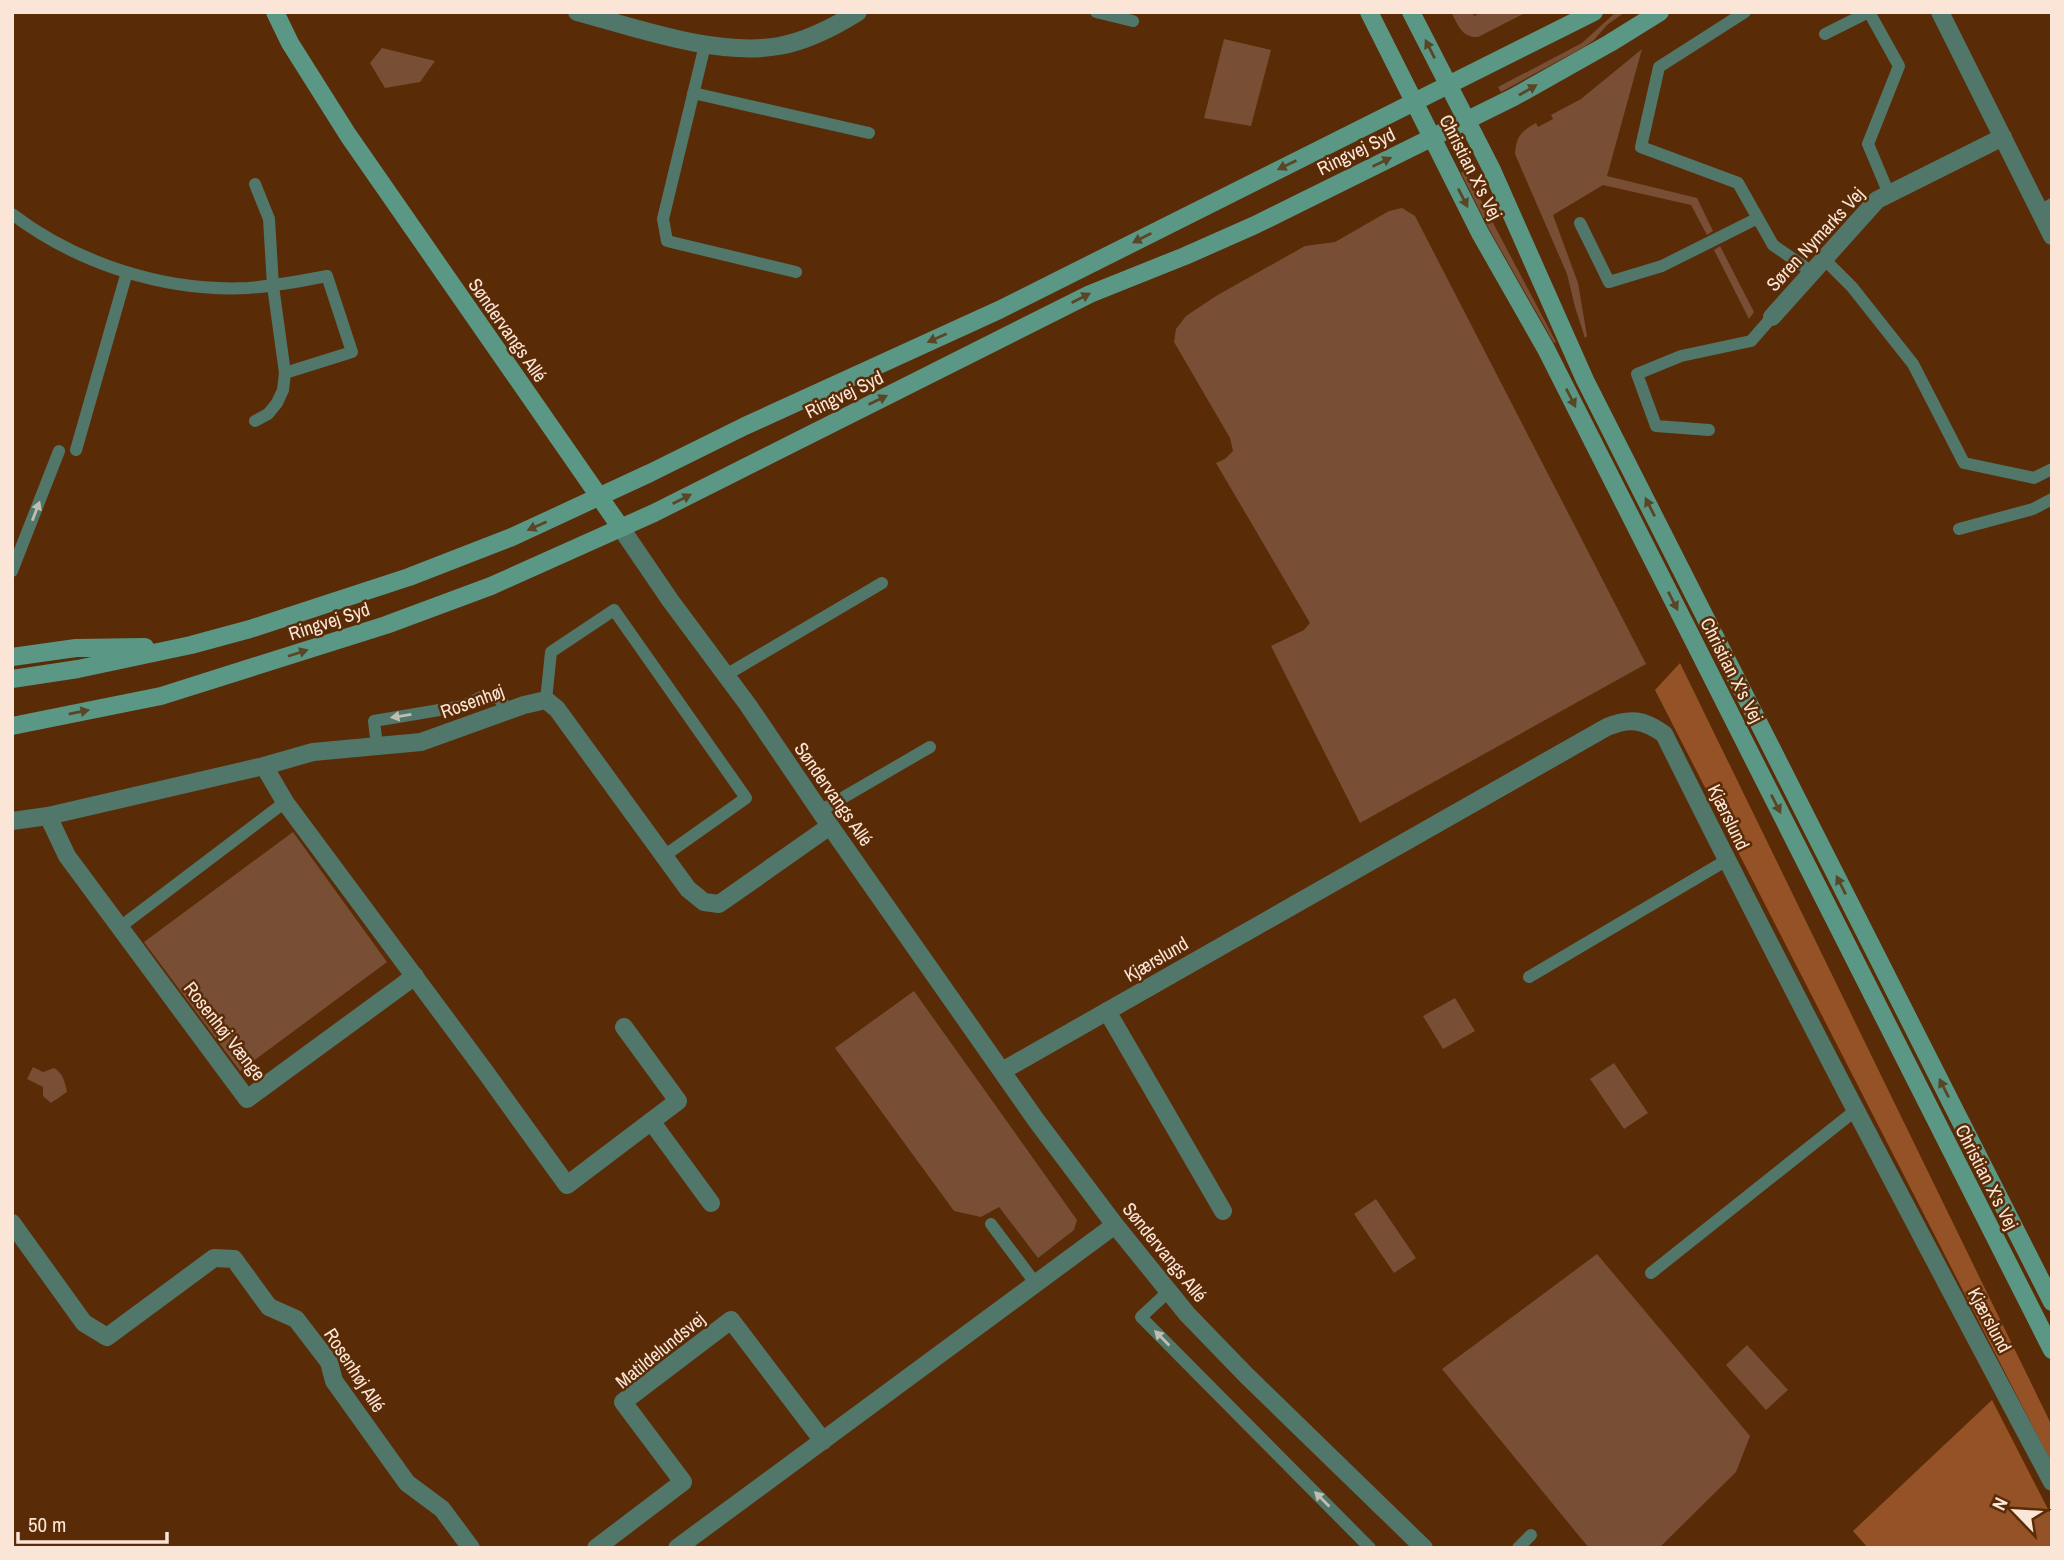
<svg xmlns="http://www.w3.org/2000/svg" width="2064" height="1560" font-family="'Archivo Narrow',sans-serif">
<rect width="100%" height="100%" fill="#5a2b07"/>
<!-- green -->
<path fill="#784e34" d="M1451,12H1472L1474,16L1482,12H1527L1478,37C1462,38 1458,25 1451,12Z
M1616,12H1625L1607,25L1594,40L1584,47L1501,92L1498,87L1582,43Z
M1224,39L1271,50L1251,126L1204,118Z
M382,48L435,61L420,82L385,88L370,63Z
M1642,49L1607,176L1697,198L1713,231L1707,235L1691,205L1603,185L1553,215L1578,283L1587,336L1585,338L1575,307L1567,274L1515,154C1516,137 1521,131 1536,123L1538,127L1553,119L1551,115L1581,99Z
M1465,170L1556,342L1554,343L1489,229L1461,173Z
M1402,208L1415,216L1646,664L1360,823L1271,646L1304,630L1310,623L1216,463L1225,459L1233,451L1230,438L1174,342L1176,329L1186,316L1216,296L1305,246L1335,242L1389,211Z
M1720,246L1754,312L1749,319L1714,250Z
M293,832L387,962L240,1071L144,942Z
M914,991L1077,1220L1074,1230L1038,1258L999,1207L981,1217L954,1211L835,1048Z
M1455,998L1475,1031L1443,1049L1423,1016Z
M1614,1063L1648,1113L1624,1129L1590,1079Z
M33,1067L43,1072L54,1068C63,1073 65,1082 67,1092L51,1103L43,1096V1087L27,1079Z
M1376,1199L1416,1258L1394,1273L1354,1214Z
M1597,1254L1750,1436L1736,1472L1659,1548H1589L1442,1369Z
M1747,1345L1788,1390L1766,1410L1726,1365Z"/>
<!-- forest -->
<path fill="#945226" d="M1680,663L2052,1426V1464L1655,690Z
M1992,1400L2052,1517V1548H1868L1853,1531Z"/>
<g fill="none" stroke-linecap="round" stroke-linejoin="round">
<!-- lane -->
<path stroke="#51776a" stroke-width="12" d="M1096,12L1133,21
M1745,12L1659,67L1641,147L1738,183L1773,245L1812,272
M1825,34L1869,12L1899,66L1868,144L1889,194
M705,45L663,219L667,241L796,272
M693,93L869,133
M255,184L269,219L273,286L285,373L283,390L277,403L268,414L255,421
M2039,211L2052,204
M12,214C78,264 165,292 248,288C275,286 301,281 327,276L352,352L285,373
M1580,223L1609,282L1662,266L1758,218
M1824,259L1852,287L1913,364L1964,463L2034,478L2052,469
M1709,430L1656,426L1637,374L1681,356L1751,341L1772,317
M76,450L127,272
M1959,529L2033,509L2052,499
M12,571L59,451
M726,675L882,583
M546,700L551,652L614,610L746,798L664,856
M377,746L374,721L463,706L481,697L491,696L499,699L509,710
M820,811L930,747
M120,927L285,802
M1529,977L1727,860
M991,1224L1036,1284
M1651,1273L1856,1110
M1169,1291L1141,1317L1370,1548
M1518,1548L1531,1535"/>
<!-- street -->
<path stroke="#51776a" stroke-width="18" d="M577,12C637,28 717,57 779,46C807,41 834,27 858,12
M1940,12L2052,236
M1772,317L1877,200L2003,137
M621,528L670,600L748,705L830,826L1036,1120L1115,1225L1187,1314L1246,1375L1424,1548
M264,766L285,802L484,1070L567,1185L678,1101L624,1027
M48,816L67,856L247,1099L415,976
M12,821L48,816L264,766L313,752L421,742L524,705L546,700L557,709L688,889L704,902L719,904L830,826
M1107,1011L1223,1211
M1002,1071L1607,727C1630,717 1644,720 1664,734C1789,986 1920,1234 2052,1482
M651,1121L711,1203
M12,1223L84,1323L107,1337L214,1258L234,1259L269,1307L296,1319L329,1362L334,1381L407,1483L442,1509L471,1548
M596,1548L683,1482L623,1402L731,1320L823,1441
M677,1548L1115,1225"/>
<!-- secondary -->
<path stroke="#5a9885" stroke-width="18" d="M275,12L290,43L348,135L621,528
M1369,12L1480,233L1546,349L2052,1350
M1411,12L1491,168L1585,380L2052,1302
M12,657L76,648L145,647
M12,679L78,669L191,645L250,629L409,577L512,537L650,473L745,426L999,310L1594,12
M12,726L161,696L386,625L491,586L654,513L1090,294L1185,256L1255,225L1514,97L1610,43L1660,12"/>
</g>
<!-- one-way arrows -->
<defs><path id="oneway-solid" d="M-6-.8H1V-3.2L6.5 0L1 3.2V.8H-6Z" transform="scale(1.75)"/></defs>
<g fill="#5a4626">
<use href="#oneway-solid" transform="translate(1430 49) rotate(-117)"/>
<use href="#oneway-solid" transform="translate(1528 90) rotate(-30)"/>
<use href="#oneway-solid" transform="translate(1382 162) rotate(-26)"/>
<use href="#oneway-solid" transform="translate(1287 165) rotate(154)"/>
<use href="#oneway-solid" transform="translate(1463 198) rotate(63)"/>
<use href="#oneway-solid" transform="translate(1142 238) rotate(153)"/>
<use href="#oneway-solid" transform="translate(1081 298) rotate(-27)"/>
<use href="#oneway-solid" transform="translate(937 338) rotate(156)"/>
<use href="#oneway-solid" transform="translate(1571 398) rotate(63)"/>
<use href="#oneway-solid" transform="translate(878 400) rotate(-26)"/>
<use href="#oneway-solid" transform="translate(682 499) rotate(-27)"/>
<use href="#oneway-solid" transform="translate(1650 507) rotate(-117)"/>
<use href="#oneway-solid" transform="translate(537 526) rotate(156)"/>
<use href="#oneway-solid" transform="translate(1673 601) rotate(63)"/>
<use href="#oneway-solid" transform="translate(298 653) rotate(-18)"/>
<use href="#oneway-solid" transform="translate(79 712) rotate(-11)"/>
<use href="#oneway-solid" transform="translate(1776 804) rotate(63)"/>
<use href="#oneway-solid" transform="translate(1841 885) rotate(-117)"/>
<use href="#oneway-solid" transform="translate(1944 1088) rotate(-117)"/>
</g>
<g fill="#c0beb1">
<use href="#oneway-solid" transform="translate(36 511) rotate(-69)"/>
<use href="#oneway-solid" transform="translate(401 716) rotate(171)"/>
<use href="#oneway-solid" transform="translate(1162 1338) rotate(-135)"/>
<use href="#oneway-solid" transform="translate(1322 1499) rotate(-135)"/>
</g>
<g text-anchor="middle" stroke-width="5" stroke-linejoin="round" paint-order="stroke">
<!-- street labels -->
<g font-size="19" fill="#fbe5d7" stroke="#5a2b07">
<text transform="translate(1356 151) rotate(-26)" y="7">Ringvej Syd</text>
<text transform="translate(1471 167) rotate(63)" y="7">Christian X's Vej</text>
<text transform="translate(1815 239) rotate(-47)" y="7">Søren Nymarks Vej</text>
<text transform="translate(508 330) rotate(55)" y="7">Søndervangs Allé</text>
<text transform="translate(844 394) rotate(-26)" y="7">Ringvej Syd</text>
<text transform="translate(329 621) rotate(-18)" y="7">Ringvej Syd</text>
<text transform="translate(1732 670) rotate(63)" y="7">Christian X's Vej</text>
<text transform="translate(472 701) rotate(-20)" y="7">Rosenhøj</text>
<text transform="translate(834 794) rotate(55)" y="7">Søndervangs Allé</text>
<text transform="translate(1729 817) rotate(64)" y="7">Kjærslund</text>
<text transform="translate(1156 959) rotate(-30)" y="7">Kjærslund</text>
<text transform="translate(225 1031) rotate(52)" y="7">Rosenhøj Vænge</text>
<text transform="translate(1987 1177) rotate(63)" y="7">Christian X's Vej</text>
<text transform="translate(1165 1252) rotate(51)" y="7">Søndervangs Allé</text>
<text transform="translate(1990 1320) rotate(62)" y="7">Kjærslund</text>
<text transform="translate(660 1350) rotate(-39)" y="7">Matildelundsvej</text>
<text transform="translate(355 1370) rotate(57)" y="7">Rosenhøj Allé</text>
</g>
</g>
<!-- border -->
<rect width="2064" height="1560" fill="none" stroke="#fbe5d7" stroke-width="28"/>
<!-- north arrow -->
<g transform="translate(2015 1511) rotate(295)" stroke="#5a2b07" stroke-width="5" paint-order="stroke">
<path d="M0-5L12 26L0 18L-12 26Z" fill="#fbe5d7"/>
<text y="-10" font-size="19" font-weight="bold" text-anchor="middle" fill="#fbe5d7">N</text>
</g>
<!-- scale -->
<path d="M18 1532v10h149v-10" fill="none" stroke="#fbe5d7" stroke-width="3.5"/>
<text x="28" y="1532" font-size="21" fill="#fbe5d7" stroke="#5a2b07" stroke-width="5" paint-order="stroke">50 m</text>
</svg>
